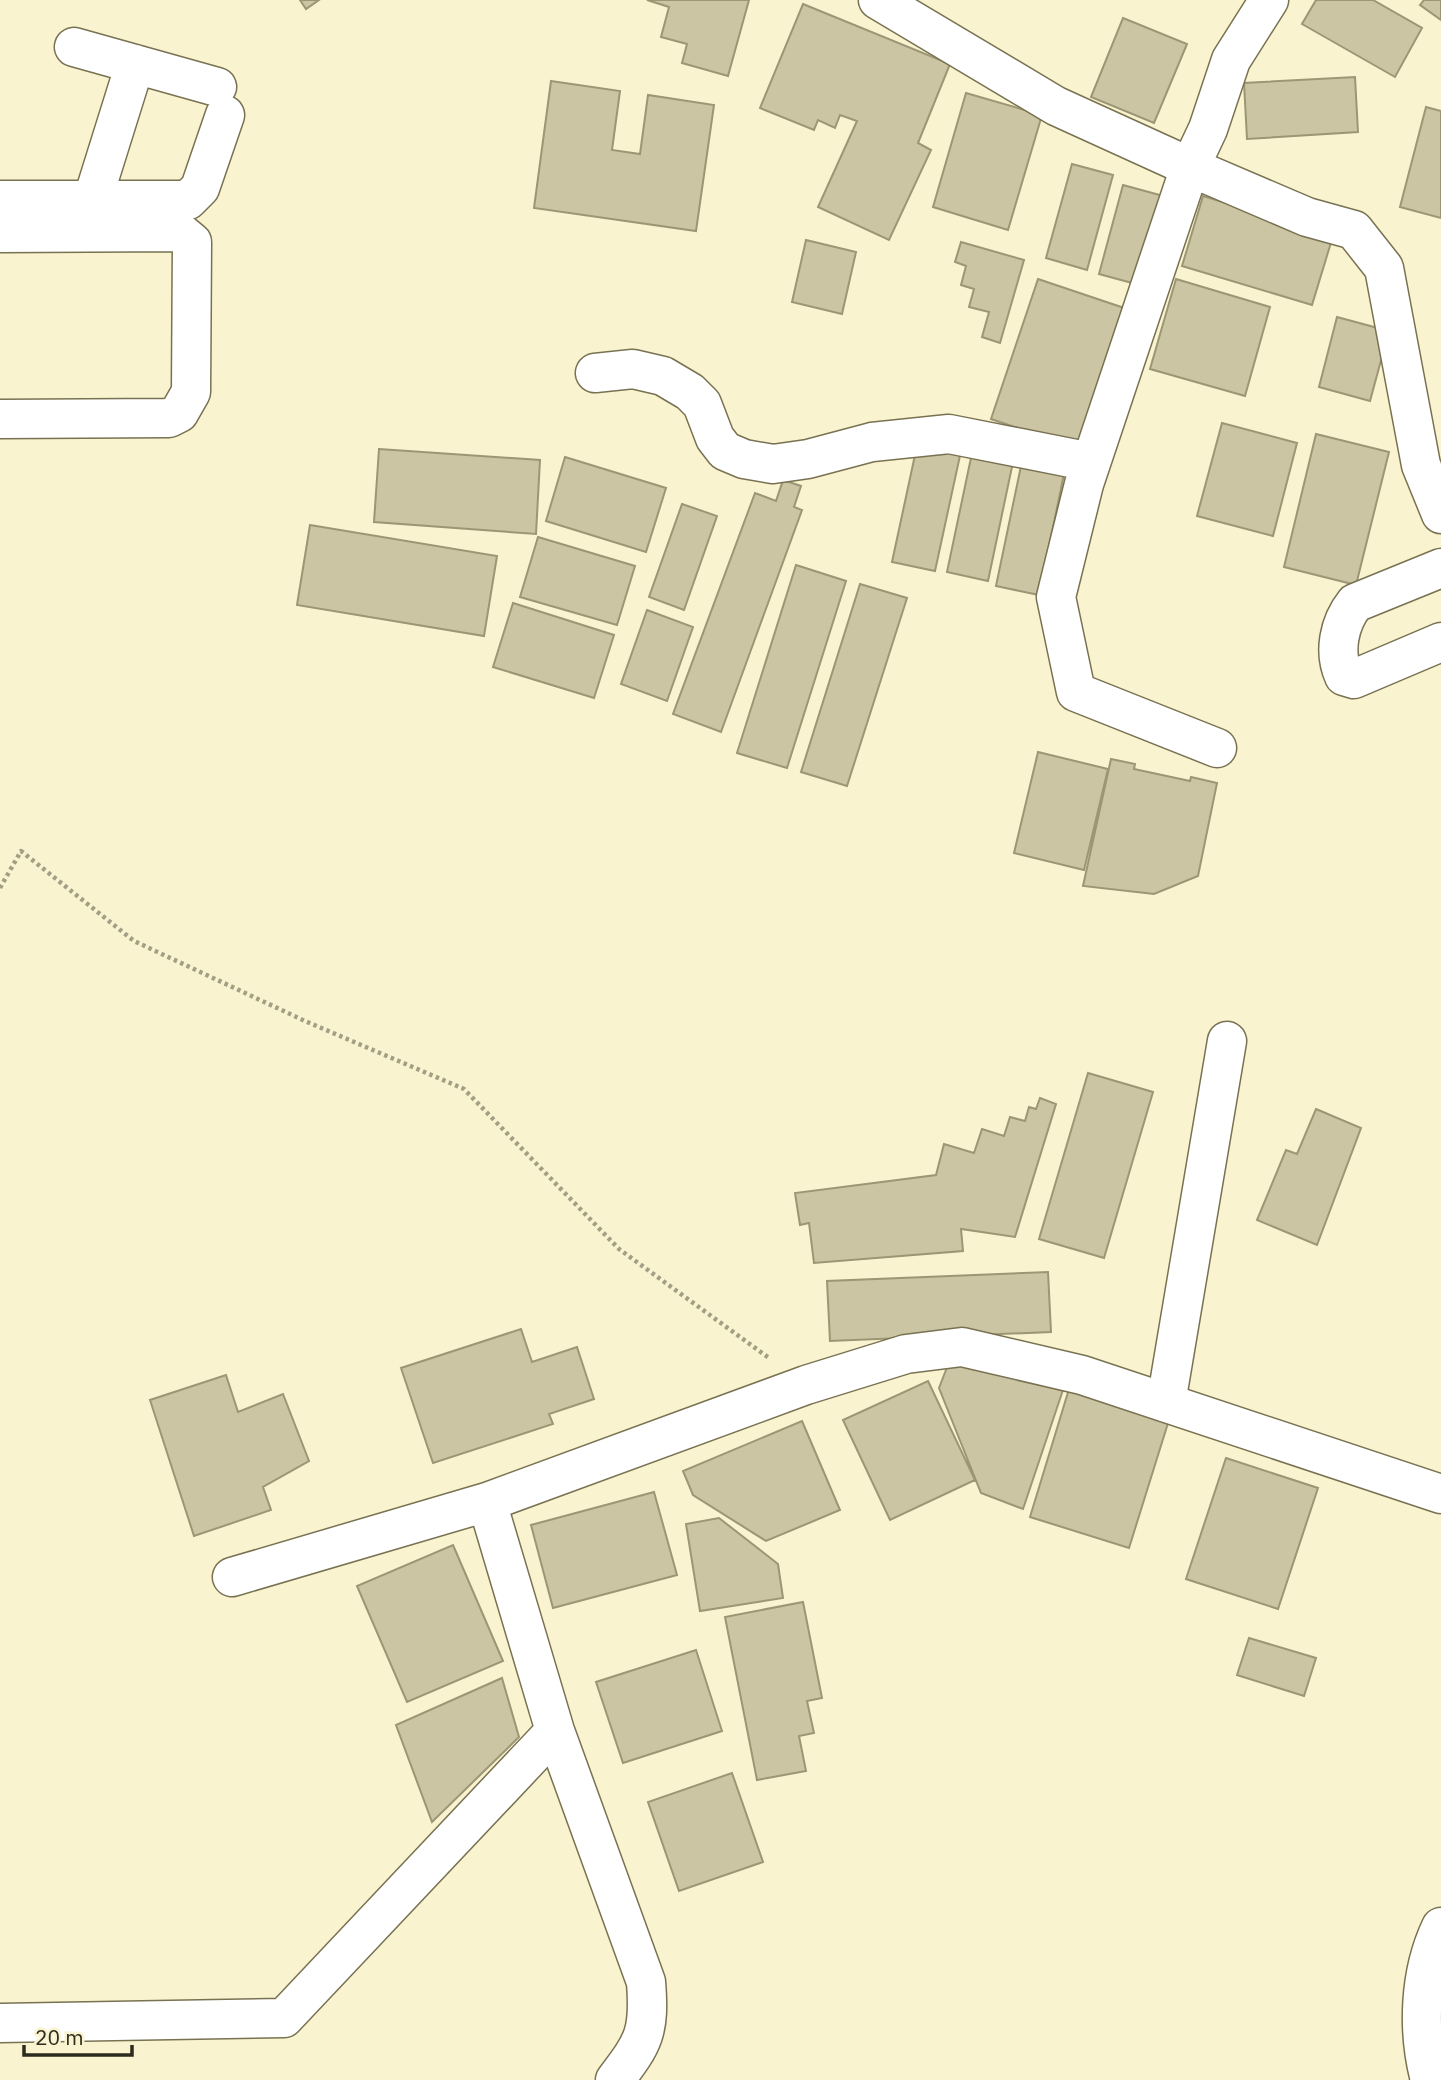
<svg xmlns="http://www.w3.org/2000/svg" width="1441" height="2080" font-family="'IBM Plex Sans',sans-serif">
<rect width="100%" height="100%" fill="#f9f3cf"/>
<!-- building -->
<path fill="#ccc5a3" stroke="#9c9675" stroke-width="2" d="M300,0H319L306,9Z
M647,0H749L728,76L682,63L687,44L661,37L669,7Z
M1316,0H1373L1422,28L1395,77L1302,24Z
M1424,0H1441V20L1420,5Z
M803,4L950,64L918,143L931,150L889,240L818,207L857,121L840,115L835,128L818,120L814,130L760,108Z
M1123,18L1187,44L1154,123L1091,97Z
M1355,77L1358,132L1247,139L1244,83Z
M551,81L620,91L612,150L640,154L648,95L714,105L696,231L534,208Z
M966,93L1042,115L1008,230L933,207Z
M1426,107L1441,111V218L1400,207Z
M1072,164L1113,175L1087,270L1046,258Z
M1123,185L1167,197L1143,286L1099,274Z
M1203,196L1333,236L1312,305L1182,266Z
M806,240L856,252L842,314L792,302Z
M961,242L1024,260L1000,343L982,337L989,312L969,307L974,289L961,285L966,266L955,262Z
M1038,279L1139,313L1092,453L991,419Z
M1176,279L1270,307L1245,396L1150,369Z
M1337,317L1389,331L1370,401L1319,387Z
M1222,423L1297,443L1273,536L1197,516Z
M1316,434L1389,452L1356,585L1284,567Z
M918,441L961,451L935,571L892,562Z
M379,449L540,460L536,534L374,522Z
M972,453L1013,462L988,581L947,572Z
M565,457L666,488L646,552L546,521Z
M1021,466L1064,474L1039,595L996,586Z
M783,480L801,486L794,507L802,510L721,732L673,714L755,493L776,501Z
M682,504L717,516L684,610L649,597Z
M310,525L497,556L484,636L297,605Z
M538,537L635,566L617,625L520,597Z
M796,565L846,581L787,768L737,753Z
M860,584L907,598L847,786L801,772Z
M513,603L614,635L594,698L493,667Z
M647,610L693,627L667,701L621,684Z
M1038,752L1108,769L1084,870L1014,853Z
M1111,759L1135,764L1134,769L1190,781L1191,777L1217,783L1198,876L1154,894L1083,886Z
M1088,1073L1153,1092L1104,1258L1039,1239Z
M1040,1098L1056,1104L1015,1237L961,1229L963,1251L814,1263L809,1223L800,1225L795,1193L936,1175L944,1144L974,1153L982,1129L1004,1136L1010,1117L1025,1121L1029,1107L1036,1109Z
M1316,1109L1361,1128L1317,1245L1257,1220L1286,1150L1297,1154Z
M1048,1272L1051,1332L830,1341L827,1281Z
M521,1329L532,1362L577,1347L594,1399L549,1414L553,1424L433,1463L401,1368Z
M953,1352L1064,1387L1023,1509L981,1493L939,1388Z
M226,1375L238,1412L283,1394L309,1461L263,1487L271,1510L194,1536L150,1400Z
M928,1381L975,1480L890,1520L843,1420Z
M1069,1389L1169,1420L1129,1548L1030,1517Z
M802,1421L840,1510L766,1541L693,1495L683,1471Z
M1226,1458L1318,1488L1278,1609L1186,1579Z
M654,1492L677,1575L553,1608L531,1525Z
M719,1518L778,1564L783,1598L700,1611L686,1524Z
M453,1545L503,1661L407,1702L357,1586Z
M803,1602L822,1698L807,1701L814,1733L799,1736L806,1771L757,1780L725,1617Z
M1249,1638L1316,1658L1304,1696L1237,1675Z
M696,1650L722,1731L623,1763L596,1682Z
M502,1678L519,1737L432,1822L396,1725Z
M732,1773L763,1862L679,1891L648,1802Z"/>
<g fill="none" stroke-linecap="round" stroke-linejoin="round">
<defs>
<path id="minor" d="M878,0L1056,106L1190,167L1208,129L1231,60L1269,0
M74,47L217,87
M0,200H188L200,188L225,115
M85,224L135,64
M0,233L180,232L192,242L191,392L179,413L169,418L0,419
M595,373L633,369L663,376L690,392L702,404L715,438L725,451L744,459L773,464L808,459L872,442L949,434L1091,462
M1441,568L1355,603C1339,623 1333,652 1344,676L1354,679L1441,642
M1217,748L1076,692L1056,597L1084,484L1190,167L1307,217L1354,230L1384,268L1421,465L1441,514
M1166,1403L1227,1041
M232,1577L487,1502
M0,2023L284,2018L555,1731
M615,2080C644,2042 650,2032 646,1982L555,1731L487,1502L806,1385L906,1354L962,1347L1082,1375L1441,1494
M1430,2080C1417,2031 1419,1973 1441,1927"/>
</defs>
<!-- minor casing -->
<use href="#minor" stroke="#787252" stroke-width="41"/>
<!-- path -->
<path stroke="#a39f84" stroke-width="4.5" stroke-dasharray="3.5 3.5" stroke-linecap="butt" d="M0,888L21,851L134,941L305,1021L464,1089L619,1249L769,1358"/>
<!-- minor -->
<use href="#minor" stroke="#fff" stroke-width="38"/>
</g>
<!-- scale -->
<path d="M24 2045v10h108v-10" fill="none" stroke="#2d2b1d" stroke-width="3.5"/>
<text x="35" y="2045" font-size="21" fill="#2d2b1d" stroke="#f9f3cf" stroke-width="5" paint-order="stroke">20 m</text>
</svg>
